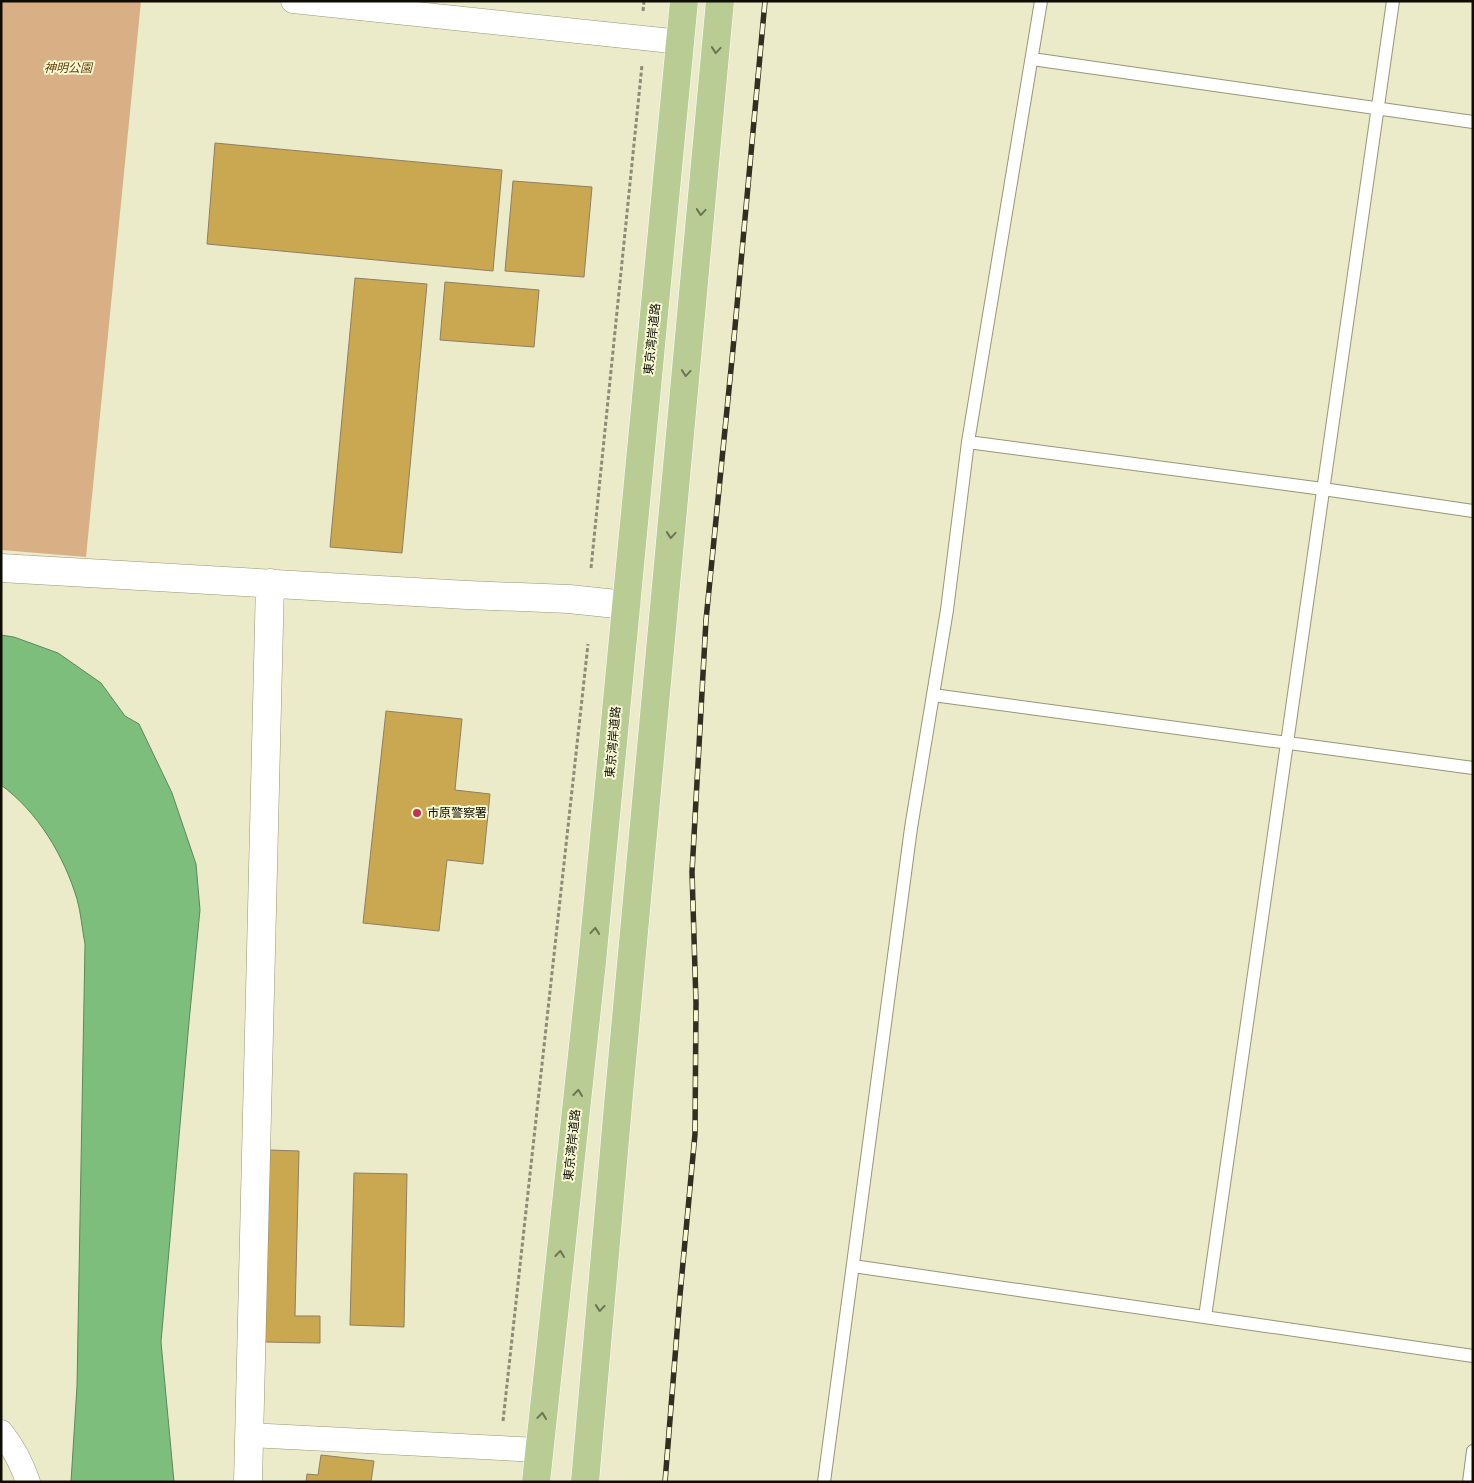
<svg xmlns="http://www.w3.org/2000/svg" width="1474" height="1483" font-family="'Crimson Pro','Noto Sans JP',serif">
<rect width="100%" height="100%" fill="#ecebc9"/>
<!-- green -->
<path fill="#d9b085" d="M1,1H141L86,557L1,550Z"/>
<!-- water -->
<path fill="#7dbe7d" stroke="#5c8958" d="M1,635L14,637L58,653L101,683L125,716L139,724L172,793L196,864L200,910L189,1022L161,1342L174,1482H71L77,1386L85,944C82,929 81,913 77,899C64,856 38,812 1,785Z"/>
<!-- building -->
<path fill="#caa751" stroke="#8d7f62" d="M215,143L502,170L493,271L207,244Z
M513,181L592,187L584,277L505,271Z
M355,278L427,284L402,553L330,547Z
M445,282L539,290L534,347L440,340Z
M386,711L462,719L455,790L490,794L483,864L447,860L439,931L363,923Z
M270,1150L299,1151L295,1316H320V1343L265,1342Z
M354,1173L407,1174L404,1327L350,1325Z
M321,1455L374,1461L371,1482H306L307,1474L318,1475Z"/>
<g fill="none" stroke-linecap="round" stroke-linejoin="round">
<defs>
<path id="service" d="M1032,59L1473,122
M968,442L1323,489L1473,511
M933,695L1473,768
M853,1266L1473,1356
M1205,1317L1393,1
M824,1482L911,828L947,610L968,442L1041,1
M1469,1482L1473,1451"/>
<path id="minor" d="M293,1L681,42
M1,1432C13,1447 22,1464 28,1482
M249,1435L538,1450"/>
<path id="tertiary" d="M1,568L467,595L569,599L626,605
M248,1482L270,583"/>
<path id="trunk" d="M536,1482L592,962L684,1
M585,1482L619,1094L720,1"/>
</defs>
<!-- service casing -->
<use href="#service" stroke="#979676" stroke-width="14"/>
<!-- minor casing -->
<use href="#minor" stroke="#979676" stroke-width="25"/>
<!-- tertiary casing -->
<use href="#tertiary" stroke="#979676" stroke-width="29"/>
<!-- trunk casing -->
<use href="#trunk" stroke="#fff" stroke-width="29"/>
<!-- path -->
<path stroke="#8d8c74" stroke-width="3" stroke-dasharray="4 2.5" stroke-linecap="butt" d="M643,11L644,1
M591,568L642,65
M503,1421L588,644"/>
<!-- service -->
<use href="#service" stroke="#fff" stroke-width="12"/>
<!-- minor -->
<use href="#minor" stroke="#fff" stroke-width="24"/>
<!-- tertiary -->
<use href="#tertiary" stroke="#fff" stroke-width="28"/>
<!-- trunk -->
<use href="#trunk" stroke="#b8cc94" stroke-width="28"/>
<defs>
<path id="rail" d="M665,1482L680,1295L695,1134L696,1003L692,872L706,620L733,349L765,1"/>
</defs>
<!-- rail casing -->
<use href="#rail" stroke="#302f21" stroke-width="5.5"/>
<!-- rail -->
<use href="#rail" stroke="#f9f9d6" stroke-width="4" stroke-dasharray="11" stroke-linecap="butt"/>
</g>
<!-- one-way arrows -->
<defs><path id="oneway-chevron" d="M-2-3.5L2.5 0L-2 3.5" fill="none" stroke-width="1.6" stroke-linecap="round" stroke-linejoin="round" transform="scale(1.25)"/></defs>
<g stroke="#6c7653">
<use href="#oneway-chevron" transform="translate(716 50) rotate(95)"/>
<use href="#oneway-chevron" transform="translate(701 212) rotate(95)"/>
<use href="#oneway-chevron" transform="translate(686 373) rotate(95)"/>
<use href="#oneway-chevron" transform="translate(671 535) rotate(95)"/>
<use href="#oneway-chevron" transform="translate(595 931) rotate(-85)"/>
<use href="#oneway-chevron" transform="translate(578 1093) rotate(-84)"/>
<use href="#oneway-chevron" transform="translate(560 1254) rotate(-84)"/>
<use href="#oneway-chevron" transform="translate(600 1308) rotate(95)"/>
<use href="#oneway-chevron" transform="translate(542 1416) rotate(-84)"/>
</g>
<!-- markers -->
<circle fill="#c33358" stroke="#f9f9d6" stroke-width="2" cx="417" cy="813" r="5"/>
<g text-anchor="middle" stroke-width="4" stroke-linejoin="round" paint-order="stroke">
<!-- park labels -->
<g font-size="12" font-style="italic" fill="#684007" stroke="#f9f9d6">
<text x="68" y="72">神明公園</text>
</g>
<!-- street labels -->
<g font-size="12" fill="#0e0d03" stroke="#f9f9d6">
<text transform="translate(652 339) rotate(-84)" y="4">東京湾岸道路</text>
<text transform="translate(613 742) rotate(-85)" y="4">東京湾岸道路</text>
<text transform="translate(572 1145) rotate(-84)" y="4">東京湾岸道路</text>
</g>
<!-- poi labels -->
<g font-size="12" fill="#0e0d03" stroke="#f9f9d6" text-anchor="start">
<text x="427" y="817">市原警察署</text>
</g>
</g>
<!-- border -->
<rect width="1474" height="1483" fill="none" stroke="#0e0d03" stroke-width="5"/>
</svg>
